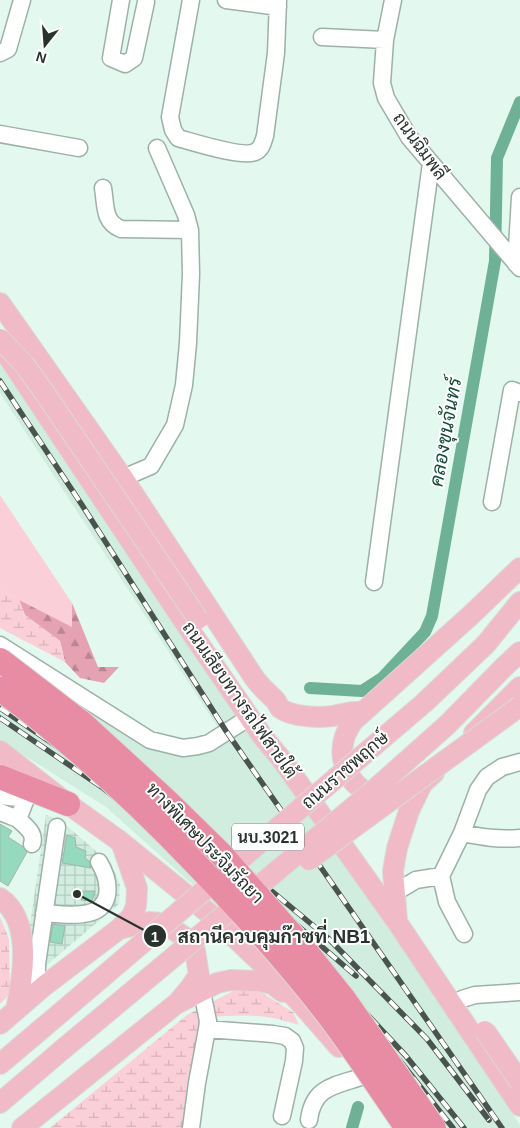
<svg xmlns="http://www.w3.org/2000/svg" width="520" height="1128" font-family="Arial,Sarabun,sans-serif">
<defs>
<pattern id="industrial-grid" width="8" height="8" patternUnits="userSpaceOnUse" patternTransform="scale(1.25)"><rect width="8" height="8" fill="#d0ede0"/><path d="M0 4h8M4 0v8" fill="none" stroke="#b3ccc0"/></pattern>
<pattern id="forest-firs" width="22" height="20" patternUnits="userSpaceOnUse" patternTransform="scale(1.25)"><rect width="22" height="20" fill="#e5a3b2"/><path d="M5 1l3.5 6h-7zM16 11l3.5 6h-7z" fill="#ba8591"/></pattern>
<pattern id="wetland-marsh" width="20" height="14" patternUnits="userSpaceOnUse" patternTransform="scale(1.25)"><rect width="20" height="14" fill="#fbcfd7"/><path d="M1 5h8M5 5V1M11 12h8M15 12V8" fill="none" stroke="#d7b2b9"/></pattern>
</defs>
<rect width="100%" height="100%" fill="#e3f8ee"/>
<!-- built -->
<path fill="#d0ede0" d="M0,356L389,927L520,1125V1128H444L258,943L106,807L0,740V652L144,742L170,753L206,754L226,740L0,393Z"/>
<!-- industrial -->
<path fill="url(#industrial-grid)" d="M46,815L60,820L111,864L120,884L119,904L43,968L27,945Z"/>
<!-- grass -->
<path fill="#fbcfd7" d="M0,495L72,603V628L0,590Z"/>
<!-- forest -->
<path fill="url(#forest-firs)" d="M19,600L72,627V603L98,667H119L104,683L80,678L65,662L60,641L25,615Z"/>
<!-- wetland -->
<path fill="url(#wetland-marsh)" d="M0,590L19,600L25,615L60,641L65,662L0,628Z
M0,917L9,939L10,994L0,1004Z
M239,988L257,990L293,1012L299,1025C263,1013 242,1015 205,1017L184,1128H50L187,1015Z"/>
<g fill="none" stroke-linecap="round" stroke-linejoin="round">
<!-- canal -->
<path stroke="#6eb197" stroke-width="12" d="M310,688L362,691L382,678L425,632L432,616L495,261L497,158L520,102
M352,1128L358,1107"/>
</g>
<!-- building -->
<path fill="#95d9be" stroke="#a2b6ad" d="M0,824L12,831L8,837L22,846L27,852L8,886L0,881Z
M67,835L75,838L76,847L86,851L85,858L89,861L91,868L62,863Z
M83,891H95L92,901L81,900Z
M53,924L65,926L62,944L50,942Z"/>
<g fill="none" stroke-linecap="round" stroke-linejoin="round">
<defs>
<path id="minor" d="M121,0L111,58L125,64L134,58L146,2
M191,0L170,117L173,130L178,138C193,142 243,158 255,152C262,149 263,142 265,136L276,53L278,0
M226,0L278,7
M393,0L385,40L382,83L386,98L409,137L520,268
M322,37L385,40
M0,53L8,49L22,0
M0,134L79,148
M103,188C106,205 103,222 121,229L190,230
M516,264L520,197
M123,478L151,466L175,425L184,385L188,343L191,274L190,230L186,215L157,148
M492,502L512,390L520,393
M374,582L431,163
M0,645L150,740L183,748L198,746L209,743L250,717
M0,796L26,799L29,790
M0,812L18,819L26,799
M18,819C25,826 36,833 32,844
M462,833C482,837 499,840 520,838
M394,893L416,880L441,876
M44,913C56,914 71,916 83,914C114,911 111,882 99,862
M464,934L447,902L441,876L462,833L478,790L487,777L502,767L520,762
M44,986L37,978V964L57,827
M462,999L475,995L520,992
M207,1029L273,1034L285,1036L292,1041L295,1048L294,1061L282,1116
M309,1120C313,1087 334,1086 361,1077
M191,1128L197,1083L207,1029L208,1021L202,992"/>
<path id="major" d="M0,303L123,478L255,679C261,687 269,694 276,701C276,702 280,708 280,708C291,717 320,718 333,716C345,714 350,711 363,712
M3,349L189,629L263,737L282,760L397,922L520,1106
M486,644L520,602
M505,666L520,652
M474,733L520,687
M0,751L68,804L121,842L211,915L276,977L304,1007L339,1047
M384,799C355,794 335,765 345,736C346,732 350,727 352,722L471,615L520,568
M0,898C33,921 23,977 16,1010
M397,921L393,871L397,848L409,811L422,784L434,773
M119,929L149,922L161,923L174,930L186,938L195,951L199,975L190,988L179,1001
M0,1024L44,986L119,929L132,916L136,906L137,888L121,842
M0,1064L45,1026
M0,1103L62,1050
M22,1128L176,1004L217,983L231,980L259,981L272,984L283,992"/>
<path id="highway" d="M0,777L68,804"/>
</defs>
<!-- minor casing -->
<use href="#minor" stroke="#9db1a8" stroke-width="19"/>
<!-- major casing -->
<use href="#major" stroke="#d9dad9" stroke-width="22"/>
<!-- highway casing -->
<use href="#highway" stroke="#d9dad9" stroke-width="26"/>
<!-- minor -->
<use href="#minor" stroke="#fff" stroke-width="16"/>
<!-- major -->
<use href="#major" stroke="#f1bac7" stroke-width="20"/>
<!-- highway -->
<use href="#highway" stroke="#e78ca2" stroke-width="24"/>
<defs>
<path id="rail" d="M0,381L82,505L226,731L502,1128
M0,680L23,693L129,772L328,938L427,1039L489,1120
M0,694L83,749L168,814L356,976
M0,708L108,781L225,875L321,965L406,1056L464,1128
M0,718L103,788L220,881L315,971L400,1061L453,1128"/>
</defs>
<!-- rail casing -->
<use href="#rail" stroke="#4a544f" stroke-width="5.5"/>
<!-- rail -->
<use href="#rail" stroke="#fff" stroke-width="4" stroke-dasharray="11" stroke-linecap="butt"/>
<defs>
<path id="major-bridge" d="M0,339L24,364L44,392L198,619
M309,860L520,706
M45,1026L424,703L486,644
M485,1031L520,1082
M62,1050L375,789L447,725L505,666"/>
<path id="highway-bridge" d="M0,660L82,723L168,802L220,853L299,943L344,999L434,1128
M0,689C71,741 136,801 197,865C247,917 295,970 338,1028C362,1061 384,1095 407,1128"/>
</defs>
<!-- major-bridge casing -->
<use href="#major-bridge" stroke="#d9dad9" stroke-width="22" stroke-linecap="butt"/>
<!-- highway-bridge casing -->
<use href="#highway-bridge" stroke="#d9dad9" stroke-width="26" stroke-linecap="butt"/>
<!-- major-bridge -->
<use href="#major-bridge" stroke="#f1bac7" stroke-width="20"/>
<!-- highway-bridge -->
<use href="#highway-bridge" stroke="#e78ca2" stroke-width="24"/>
</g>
<g text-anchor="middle" stroke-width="4" stroke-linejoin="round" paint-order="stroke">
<!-- shield labels -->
<rect fill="#fff" stroke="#6a706d" stroke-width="1" x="232" y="823.5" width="72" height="27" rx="4"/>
<g font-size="16" font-weight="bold" fill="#2a322e">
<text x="268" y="843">นบ.3021</text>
</g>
<!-- street labels -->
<g font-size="18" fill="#2a322e" stroke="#fff">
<text transform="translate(420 146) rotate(54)" y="6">ถนนฉิมพลี</text>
<text transform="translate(240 700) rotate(55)" y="6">ถนนเลียบทางรถไฟสายใต้</text>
<text transform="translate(345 770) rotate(-41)" y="6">ถนนราชพฤกษ์</text>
<text transform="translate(205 843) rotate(46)" y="6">ทางพิเศษประจิมรัถยา</text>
</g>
<!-- water labels -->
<g font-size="19" font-style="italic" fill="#144c39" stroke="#fff">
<text transform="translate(445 432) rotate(-80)" y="7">คลองขุนจันทร์</text>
</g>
</g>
<!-- callouts -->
<path fill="none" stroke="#2a322e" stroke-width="2" d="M77 894L155 936"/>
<g fill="#2a322e" stroke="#fff" stroke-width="2">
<circle cx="77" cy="894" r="5"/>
<circle cx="155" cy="936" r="12"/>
</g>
<g font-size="15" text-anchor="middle" font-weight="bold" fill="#fff">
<text x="155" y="942">1</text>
</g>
<g font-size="19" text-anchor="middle" font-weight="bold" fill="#2a322e" stroke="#fff" stroke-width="4" stroke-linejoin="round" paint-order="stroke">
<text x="274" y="943">สถานีควบคุมก๊าซที่ NB1</text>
</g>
<!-- north arrow -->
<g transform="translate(45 45) rotate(197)" stroke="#ffffff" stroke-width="4" paint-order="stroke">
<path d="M0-4L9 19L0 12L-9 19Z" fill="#2a322e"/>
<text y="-8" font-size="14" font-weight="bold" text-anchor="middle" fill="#2a322e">N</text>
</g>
</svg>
